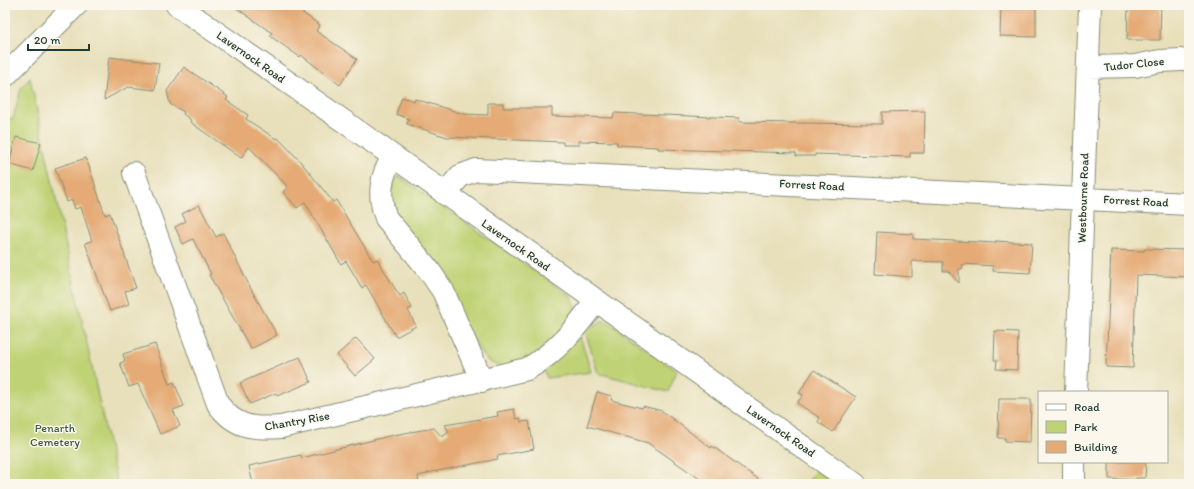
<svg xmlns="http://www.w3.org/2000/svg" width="1194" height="489" font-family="Itim,sans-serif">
<rect width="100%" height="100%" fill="#fbf7ec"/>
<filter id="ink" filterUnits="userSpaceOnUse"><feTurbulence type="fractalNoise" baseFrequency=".025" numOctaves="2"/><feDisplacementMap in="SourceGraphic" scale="8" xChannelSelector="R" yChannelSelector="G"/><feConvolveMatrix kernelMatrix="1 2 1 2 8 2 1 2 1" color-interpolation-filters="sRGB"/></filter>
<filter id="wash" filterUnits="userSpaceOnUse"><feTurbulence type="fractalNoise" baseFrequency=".012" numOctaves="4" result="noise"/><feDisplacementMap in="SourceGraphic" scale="16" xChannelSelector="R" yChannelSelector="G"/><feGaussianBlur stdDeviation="0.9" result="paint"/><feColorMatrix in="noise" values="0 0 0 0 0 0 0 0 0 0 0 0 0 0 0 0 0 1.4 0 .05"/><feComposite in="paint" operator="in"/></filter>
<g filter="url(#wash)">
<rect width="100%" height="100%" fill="#e8e0bb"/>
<!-- green -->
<path fill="#bfd275" stroke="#6f8854" d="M30,78L117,484H5V118L13,119L21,88Z
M400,177L572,297L577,311L575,318C554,338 513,387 484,357L394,215L390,193L395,179Z
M602,321L608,322L677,371L668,392L598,373L585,331Z
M580,336L591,372L547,378L543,368Z
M816,470L836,484H806Z"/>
<g id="blocks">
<!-- building -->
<path fill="#e5aa75" d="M232,5H291L320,25L316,31L357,59L340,85L301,55L300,57L270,36L272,33Z
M1001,5H1036V37L1000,36Z
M1128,5H1161L1160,40H1127Z
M109,57L159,63L155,90L128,87L104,100Z
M184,67L228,97L226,100L248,115L246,119L276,139L278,138L300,161L333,202L336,200L373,261L377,259L396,290L400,296L404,293L412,308L408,310L416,326L396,337L366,285L362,288L346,261L341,264L305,202L297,208L283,192L288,187L249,147L241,158L190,122L191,120L183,114L184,112L170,104L167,91Z
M402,97L414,101L415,99L464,114L488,115V103H503V108H552V116L613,118L614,113L739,118V122L797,123L882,124V112L925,111L924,153H910V157L815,154V156H796V153L658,149V147L617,145V142L579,141V145H563V142L447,137L407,124L409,119L396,114Z
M16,137L41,143L33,171L9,164Z
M86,158L105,215L110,213L136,288L125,291L129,304L110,311L85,243L92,241L81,207L75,209L72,200L67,202L55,168Z
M199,205L216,237L223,233L252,291L277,335L251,349L209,275L211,274L193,239L183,244L175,227L186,221L182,214Z
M877,232L913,234V239L977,242L995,243V241L1032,243L1030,273L993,271V266L963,264L962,269H959V283L948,271H943V262L912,261V277L875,274Z
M1144,249L1189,250V277L1136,275L1133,368L1106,367L1111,250L1144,251Z
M995,331L1018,332L1017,370L996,369L997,360H994Z
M356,338L375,359L355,376L337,355Z
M155,344L169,384L174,382L184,406L173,410L180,426L160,434L138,384L129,387L120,363L125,361L123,354Z
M300,357L311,382L277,396L276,393L250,404L240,383Z
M814,370L856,397L833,432L818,422L820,418L797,403L803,395L799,393Z
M597,392L612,396L611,400L642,408L643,406L662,411L711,448L712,446L765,484H707L648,443L587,426Z
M999,399H1031L1030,442L1005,441V438H998Z
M514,409L516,419L520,418L521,422L529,421L534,449L497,456L498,459L427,473V474L418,476L419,484H253L249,466L301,455L302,458L393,435L434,428L442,437L449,432L445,425L498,416L497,412Z
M1109,462H1146L1145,478H1136V480L1109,479Z"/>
</g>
</g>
<g filter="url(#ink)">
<use href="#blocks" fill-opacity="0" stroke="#848e78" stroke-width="1"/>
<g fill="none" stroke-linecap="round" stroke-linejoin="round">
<defs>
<path id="minor" d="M1088,67L1135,66L1160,61L1181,60
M5,76L76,5
M393,158C380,175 378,197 386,218L428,269L443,291L482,381
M134,173L218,404C235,428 254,429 281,427L527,369C557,352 575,329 596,301
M445,194L460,176L476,170L1189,204
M1076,392L1090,5
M1074,484V462"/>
<path id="major" d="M177,5L342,120L855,484"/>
</defs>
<!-- minor casing -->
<use href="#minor" stroke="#848e78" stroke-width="24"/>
<!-- major casing -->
<use href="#major" stroke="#848e78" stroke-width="24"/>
<!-- minor -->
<use href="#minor" stroke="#fff" stroke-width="22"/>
<!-- major -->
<use href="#major" stroke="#fff" stroke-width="22"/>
</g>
</g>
<g text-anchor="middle" stroke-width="3" stroke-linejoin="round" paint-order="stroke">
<!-- street labels -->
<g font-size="12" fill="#1f3d34" stroke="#fbf7ec">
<text transform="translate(251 57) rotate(35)" y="4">Lavernock Road</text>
<text transform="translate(1134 64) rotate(-6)" y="4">Tudor Close</text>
<text transform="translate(812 185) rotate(3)" y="4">Forrest Road</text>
<text transform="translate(1083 198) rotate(-88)" y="4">Westbourne Road</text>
<text transform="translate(1136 201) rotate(3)" y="4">Forrest Road</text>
<text transform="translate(516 245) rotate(35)" y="4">Lavernock Road</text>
<text transform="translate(297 421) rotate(-10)" y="4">Chantry Rise</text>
<text transform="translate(781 431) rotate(35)" y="4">Lavernock Road</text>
</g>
<!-- park labels -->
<g font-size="12" fill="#3f5b41" stroke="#fbf7ec">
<text x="55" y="432">Penarth<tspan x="55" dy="14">Cemetery</tspan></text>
</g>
</g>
<!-- margin -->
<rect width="1194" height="489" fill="none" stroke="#fbf7ec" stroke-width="20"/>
<!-- legend -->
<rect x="1038" y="391" width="130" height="72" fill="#fbf7ec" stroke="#a3ada2"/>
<rect x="1046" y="404" width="20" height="6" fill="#ffffff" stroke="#a3ada2"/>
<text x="1074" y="411" font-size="12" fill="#1f3d34">Road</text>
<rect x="1046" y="421" width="20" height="12" fill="#bfd275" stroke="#a3ada2"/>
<text x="1074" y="431" font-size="12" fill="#1f3d34">Park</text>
<rect x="1046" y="441" width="20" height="12" fill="#e5aa75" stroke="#a3ada2"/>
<text x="1074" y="451" font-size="12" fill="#1f3d34">Building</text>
<!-- scale -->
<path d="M28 44v6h61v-6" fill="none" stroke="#1f3d34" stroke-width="2"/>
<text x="34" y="44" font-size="12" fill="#1f3d34" stroke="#fbf7ec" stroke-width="3" paint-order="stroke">20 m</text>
</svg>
